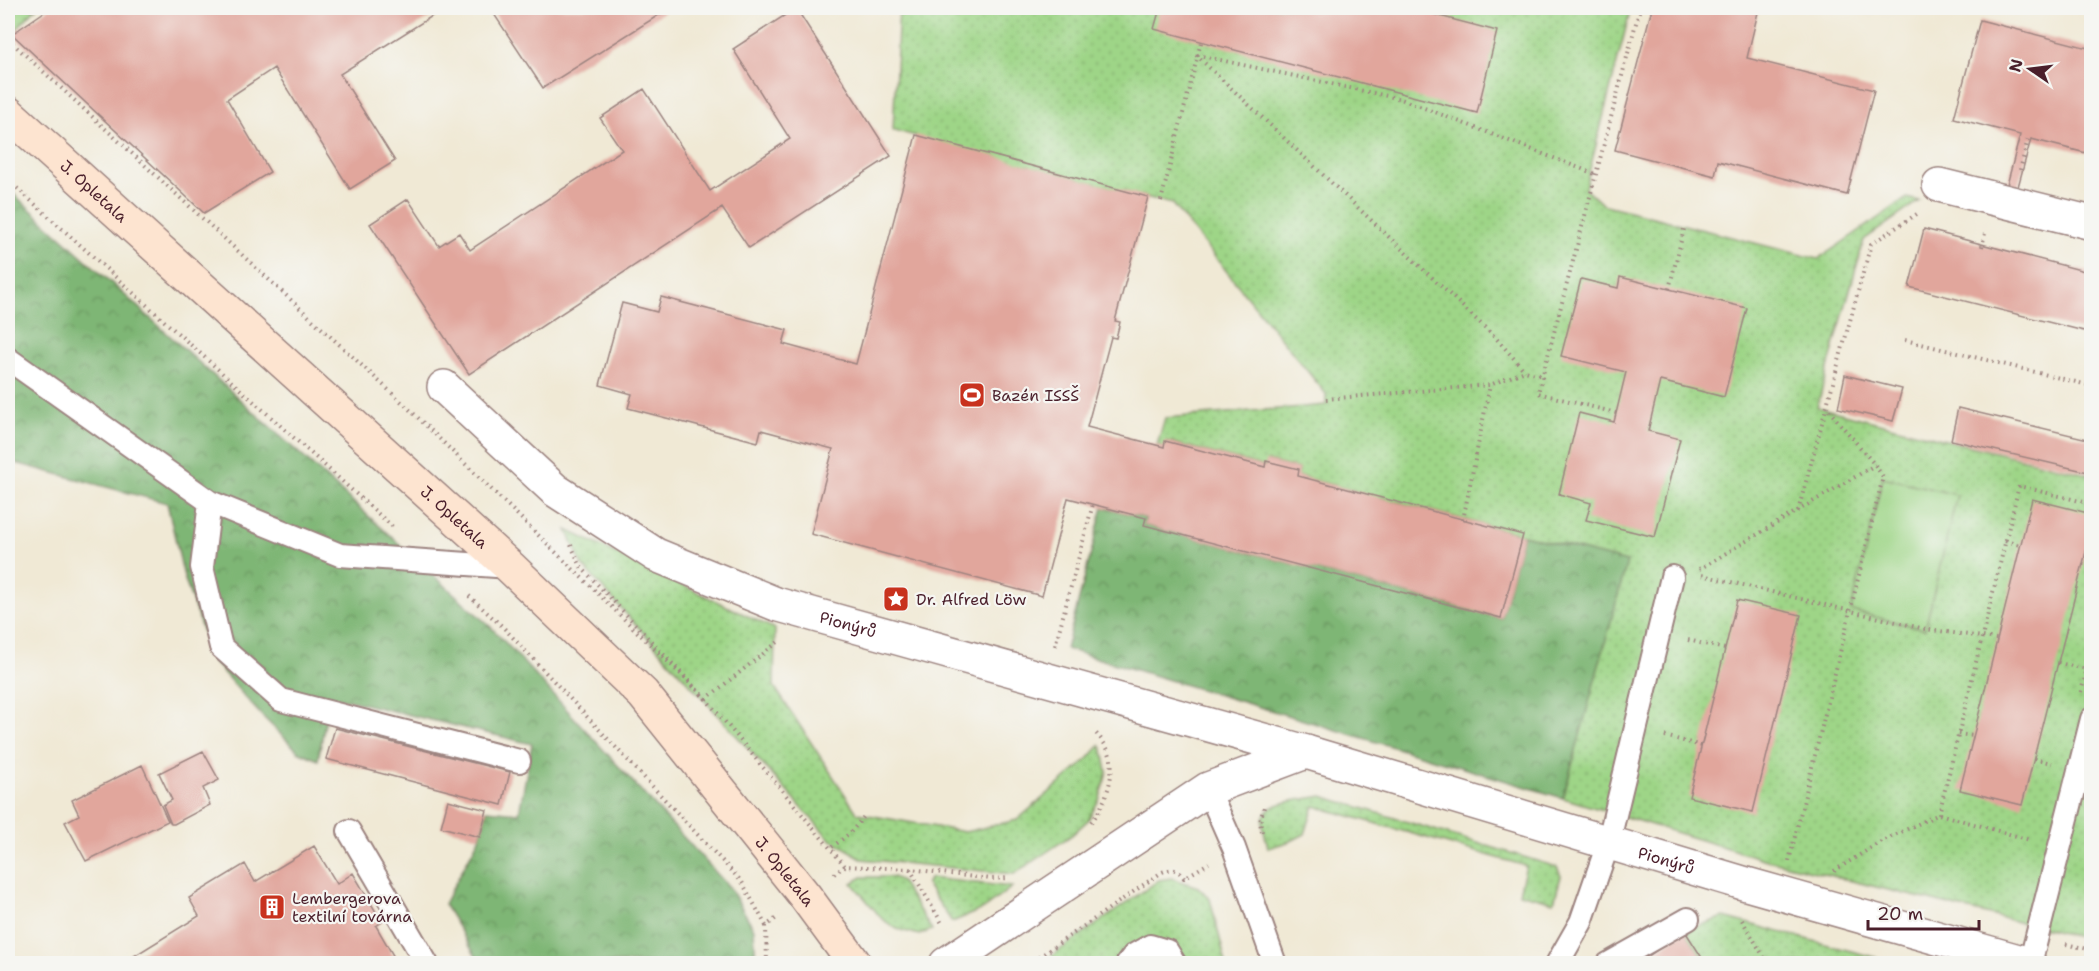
<svg xmlns="http://www.w3.org/2000/svg" width="2099" height="971" font-family="'Shantell Sans',sans-serif">
<defs>
<pattern id="grass-dots" width="8" height="8" patternUnits="userSpaceOnUse" patternTransform="scale(1.5)"><rect width="8" height="8" fill="#9ed587"/><path d="M2 2h.1M6 6h.1" fill="none" stroke="#8ab675" stroke-width="1.8" stroke-linecap="round"/></pattern>
<pattern id="forest-crowns" width="20" height="18" patternUnits="userSpaceOnUse" patternTransform="scale(1.5)"><rect width="20" height="18" fill="#7eb674"/><path d="M2 6a3 3 0 1 1 6 0M12 15a3 3 0 1 1 6 0" fill="none" stroke="#69935f"/></pattern>
</defs>
<rect width="100%" height="100%" fill="#f6f6f2"/>
<filter id="ink" filterUnits="userSpaceOnUse"><feTurbulence type="fractalNoise" baseFrequency=".0167" numOctaves="2"/><feDisplacementMap in="SourceGraphic" scale="12" xChannelSelector="R" yChannelSelector="G"/><feConvolveMatrix kernelMatrix="1 2 1 2 8 2 1 2 1" color-interpolation-filters="sRGB"/></filter>
<filter id="wash" filterUnits="userSpaceOnUse"><feTurbulence type="fractalNoise" baseFrequency=".008" numOctaves="4" result="noise"/><feDisplacementMap in="SourceGraphic" scale="24" xChannelSelector="R" yChannelSelector="G"/><feGaussianBlur stdDeviation="1.35" result="paint"/><feColorMatrix in="noise" values="0 0 0 0 0 0 0 0 0 0 0 0 0 0 0 0 0 1.4 0 .05"/><feComposite in="paint" operator="in"/></filter>
<g filter="url(#wash)">
<rect width="100%" height="100%" fill="#f0e9d5"/>
<!-- grass -->
<path fill="url(#grass-dots)" stroke="#747a59" stroke-width="1.5" d="M8,8H36L12,34L8,30Z
M899,8H1631L1585,188L1602,204L1818,259L1907,198L1919,201L1864,240L1817,407L1953,442L2091,475V940L1763,859L1563,798L1626,562L1298,476L1299,469L1267,461L1265,467L1166,441L1164,447L1157,445L1165,418L1326,405V394L1172,204L893,130Z
M567,530L775,629L774,686L857,813L965,832L1017,820L1088,759L1100,745L1103,750L1107,772L1100,798L1088,820L1072,835L1014,874L861,859L852,852L830,839L582,565Z
M1322,796L1557,867L1561,876L1554,902L1519,893L1526,866L1314,806L1305,834L1291,841L1268,848C1267,840 1263,832 1263,824C1260,800 1304,800 1322,796Z
M862,877H893L900,880L932,930L919,935L897,929L882,919L852,883Z
M930,878L1012,887L983,909L952,922L926,884Z
M1171,878L1198,887L1210,899L1226,963H1210L1206,957L1195,964H1040L1159,880Z
M1724,917L1896,963H1706L1685,931Z"/>
<!-- forest -->
<path fill="url(#forest-crowns)" stroke="#646a50" stroke-width="1.5" d="M8,189L493,629L730,888L754,929L756,963H480L444,904L480,837L487,810L519,813L532,744L330,696L318,760L298,751L262,716L213,661L184,577L167,503L8,461Z
M1103,507L1146,518L1144,525L1501,618L1523,535L1627,562L1563,798L1066,649Z"/>
<!-- pitch -->
<path fill="#9ed587" stroke="#747a59" stroke-width="1.5" d="M1883,477L1957,495L1925,629L1851,611Z"/>
<g id="blocks">
<!-- building -->
<path fill="#e1a69c" d="M50,8H445L340,74L395,161L350,189L274,68L227,99L270,172L204,213L12,34Z
M490,8H670L543,88Z
M796,8L891,156L749,248L722,208L469,374L370,224L408,199L439,246L459,233L470,250L622,150L600,118L644,89L710,191L790,139L733,49Z
M1160,8H1409L1497,31L1477,113L1154,29Z
M1652,8H1759L1747,58L1874,90L1847,195L1718,161L1715,176L1615,150Z
M1980,20L2092,49V134L2086,153L2031,139L2018,187L2007,185L2020,135L1954,118Z
M916,135L1148,197L1115,321L1120,322L1116,338L1111,337L1087,427L1164,447L1165,441L1265,467L1266,461L1299,469L1298,476L1523,535L1501,618L1144,525L1146,518L1068,498L1042,596L811,534L833,449L761,430L758,442L628,408L632,394L600,385L622,303L657,312L661,297L787,330L783,344L856,364Z
M1924,229L2092,273V333L1909,287Z
M1620,277L1747,308L1724,397L1660,381L1648,431L1680,439L1655,537L1586,520L1591,503L1559,494L1579,413L1614,422L1626,372L1561,356L1581,279L1618,288Z
M1845,375L1902,389L1893,421L1838,408Z
M1958,408L2092,440V473L1951,440Z
M2032,499L2092,514V528L2022,805L1960,790Z
M1737,600L1801,615L1753,812L1689,797Z
M335,728L510,772L502,805L326,759Z
M203,751L219,780L203,788L210,805L174,824H171L163,805L172,800L159,773Z
M142,765L168,821L86,861L65,822L79,815L72,800Z
M448,800L487,810L480,837L441,827Z
M314,846L337,884L353,873L382,922L376,926L398,964H121L199,916L189,898L245,864L255,882Z
M1685,931L1706,964H1637Z"/>
</g>
</g>
<g filter="url(#ink)">
<use href="#blocks" fill-opacity="0" stroke="#9d8480" stroke-width="1.5"/>
<g fill="none" stroke-linecap="round" stroke-linejoin="round">
<defs>
<path id="lane" d="M8,359L210,502L340,555L510,567
M210,502L202,567L221,647L281,700L519,761
M1208,789L1234,848L1275,964
M349,831L427,964
M1127,964L1134,955L1150,946L1167,951L1175,964
M1557,964L1581,922L1608,844L1672,577
M1608,964L1688,919
M2030,964L2092,719"/>
<g id="street">
<path d="M1939,185L2092,223"/>
<path id="s1" d="M444,387L555,490L656,555L776,604L1306,752"/>
<path id="s2" d="M946,964L1208,789L1306,752L1743,883L2029,964"/>
</g>
<g id="secondary">
<path id="s3" d="M8,113L510,567L643,694L805,896L855,964"/>
</g>
</defs>
<!-- lane casing -->
<use href="#lane" stroke="#9d8480" stroke-width="26"/>
<!-- street casing -->
<use href="#street" stroke="#9d8480" stroke-width="36"/>
<!-- secondary casing -->
<use href="#secondary" stroke="#9d8480" stroke-width="36"/>
<!-- path -->
<path stroke="#9d8480" stroke-width="4" stroke-dasharray="1.5 4.5" stroke-linecap="butt" d="M8,39L407,407L706,699L845,866L910,869L991,879L1008,878
M1196,55L1496,338L1525,371
M1197,55L1401,99L1595,174
M2020,170L2028,139
M8,180L395,529
M1161,201L1201,42
M1982,247L1985,233
M2088,275L2092,259
M1669,289L1685,225
M1905,340L2092,386
M1326,399L1490,385L1525,371L1542,376
M1616,413L1538,393L1640,8
M1798,511L1871,244L1920,212
M1463,520L1490,385
M2005,541L2020,545
M571,545L581,567L706,699
M2083,564L2092,565
M1699,569L1875,465
M1702,575L1925,629L1997,639
M469,596L503,627L742,882L766,926L778,917
M1688,640L1725,649
M1055,646L1093,504
M2058,663L2087,669
M2081,692L2092,649
M706,699L778,642
M1958,734L1973,736
M1665,736L1702,746
M2034,759L2052,763
M1939,814L2019,486L2092,504
M1091,822C1104,808 1114,778 1111,760C1109,748 1102,740 1094,731
M1262,832L1260,822L1264,807
M832,847L850,833L866,814
M1789,861L1883,477L1875,465L1827,408
M910,869L943,925
M1834,871L1882,841L1939,814L2030,840
M834,874L845,866
M1742,920L1768,964
M766,926L767,964
M2066,944L2092,950
M1029,964L1162,872C1172,868 1177,868 1184,878L1209,863"/>
<!-- lane -->
<use href="#lane" stroke="#fff" stroke-width="22"/>
<!-- street -->
<use href="#street" stroke="#fff" stroke-width="33"/>
<!-- secondary -->
<use href="#secondary" stroke="#fde4d0" stroke-width="33"/>
</g>
</g>
<!-- icons -->
<defs>
<symbol id="stadium-square" viewBox="-11 -11 22 22"><rect x="-9" y="-9" width="18" height="18" rx="4" fill="#c8321e" stroke="#f6f6f2"/><path d="M0-5a6.5 5 0 1 0 0 10a6.5 5 0 1 0 0-10ZM-3.5-1.8h7v3.6h-7Z" fill="#fff"/></symbol>
<symbol id="sight-square" viewBox="-11 -11 22 22"><rect x="-9" y="-9" width="18" height="18" rx="4" fill="#c8321e" stroke="#f6f6f2"/><path d="M0-6L1.8-2.2L6-1.7L2.9 1.2L3.7 5.4L0 3.3L-3.7 5.4L-2.9 1.2L-6-1.7L-1.8-2.2Z" fill="#fff"/></symbol>
<symbol id="building-square" viewBox="-11 -11 22 22"><rect x="-9" y="-9" width="18" height="18" rx="4" fill="#c8321e" stroke="#f6f6f2"/><path d="M-4-6H4V6H1V3H-1V6H-4ZM-2.5-4.3h1.7v1.8h-1.7ZM.8-4.3h1.7v1.8H.8ZM-2.5-1h1.7V.8h-1.7ZM.8-1h1.7V.8H.8Z" fill="#fff"/></symbol>
</defs>
<g fill-rule="evenodd">
<use href="#stadium-square" x="957" y="380" width="30" height="30"/>
<use href="#sight-square" x="881" y="584" width="30" height="30"/>
<use href="#building-square" x="257" y="892" width="30" height="30"/>
</g>
<g text-anchor="middle" stroke-width="4.5" stroke-linejoin="round" paint-order="stroke">
<!-- street labels -->
<g font-size="16" fill="#4a1f2b" stroke="#f6f6f2">
<text dy="6" stroke="none"><textPath href="#s3" startOffset="116">J. Opletala</textPath></text>
<text dy="6" stroke="none"><textPath href="#s3" startOffset="602">J. Opletala</textPath></text>
<text dy="6" stroke="none"><textPath href="#s1" startOffset="476">Pionýrů</textPath></text>
<text dy="6" stroke="none"><textPath href="#s2" startOffset="796">Pionýrů</textPath></text>
<text dy="6" stroke="none"><textPath href="#s3" startOffset="1088">J. Opletala</textPath></text>
</g>
<!-- poi labels -->
<g font-size="16" fill="#4a1f2b" stroke="#f6f6f2" text-anchor="start">
<text x="992" y="401">Bazén ISSŠ</text>
<text x="916" y="605">Dr. Alfred Löw</text>
<text x="292" y="904">Lembergerova<tspan x="292" dy="18">textilní továrna</tspan></text>
</g>
</g>
<!-- margin -->
<rect width="2099" height="971" fill="none" stroke="#f6f6f2" stroke-width="30"/>
<!-- north arrow -->
<g transform="translate(2030 69) rotate(284)" stroke="#f6f6f2" stroke-width="4.5" paint-order="stroke">
<path d="M0-4.5L10 22L0 15L-10 22Z" fill="#4a1f2b"/>
<text y="-9" font-size="16" font-weight="bold" text-anchor="middle" fill="#4a1f2b">N</text>
</g>
<!-- scale -->
<path d="M1868 920v9h111v-9" fill="none" stroke="#4a1f2b" stroke-width="3"/>
<text x="1877" y="920" font-size="18" fill="#4a1f2b" stroke="#f6f6f2" stroke-width="4.5" paint-order="stroke">20 m</text>
</svg>
